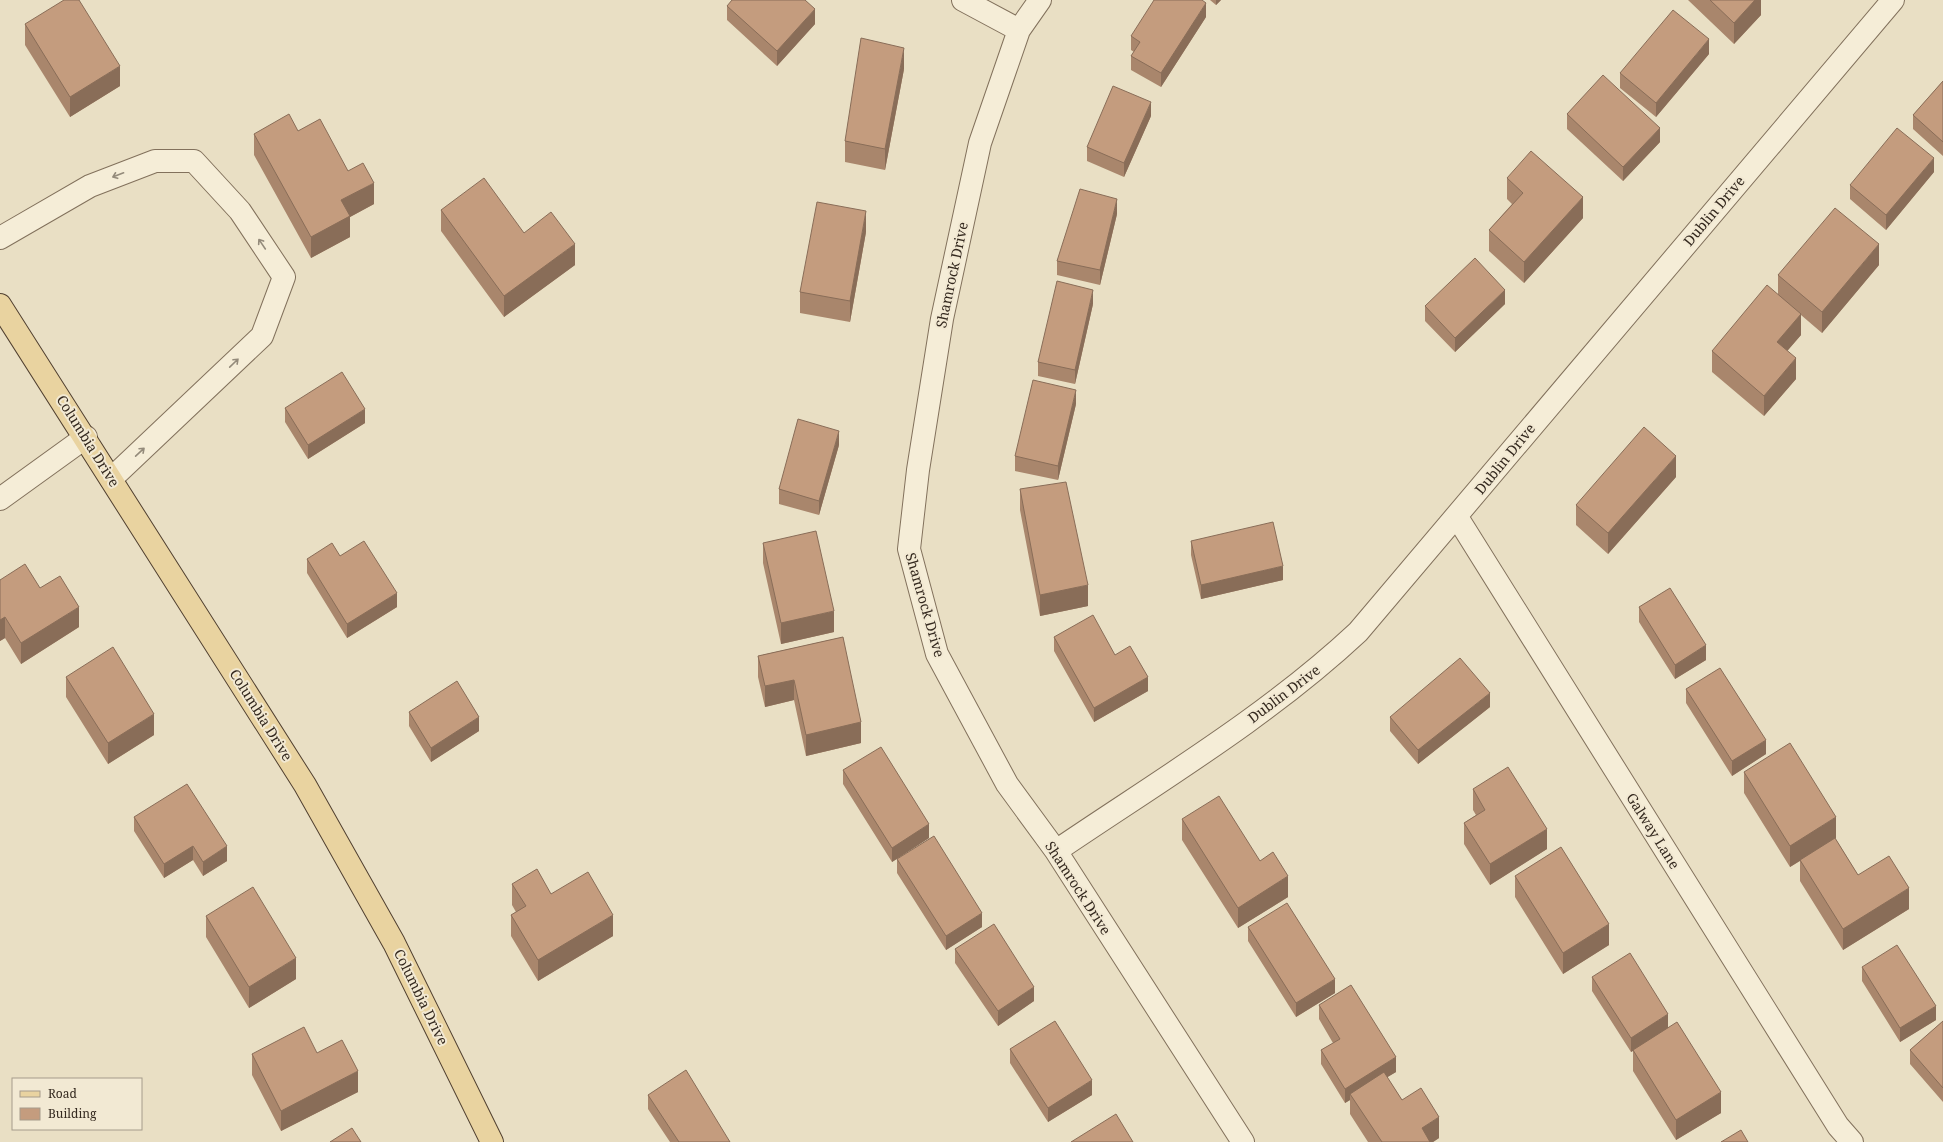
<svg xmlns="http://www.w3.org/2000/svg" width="1943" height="1142" font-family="'Noto Serif',serif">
<rect width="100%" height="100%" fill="#e9dfc4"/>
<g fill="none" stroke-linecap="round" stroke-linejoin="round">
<defs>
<path id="minor" d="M963,0L1019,30
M1040,0L1019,30L980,143L942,319L918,470L909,549L937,654L1007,784L1056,851L1243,1142
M0,238L90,186L155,161H194L240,211L284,277L262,336L111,479
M0,499L86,437
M1457,517L1838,1126L1852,1142
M1056,851C1159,781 1267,717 1358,632L1893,0"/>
<path id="major" d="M0,305L305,785L394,943L492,1142"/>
</defs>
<!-- minor casing -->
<use href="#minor" stroke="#82715c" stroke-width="24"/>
<!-- major casing -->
<use href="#major" stroke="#514030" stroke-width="24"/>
<!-- minor -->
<use href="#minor" stroke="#f5edd7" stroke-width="22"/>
<!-- major -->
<use href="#major" stroke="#e9d3a0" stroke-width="22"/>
</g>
<!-- wall -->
<path fill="#a9866c" d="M1210,0H1221L1216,5Z
M1688,0H1761V15L1734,44Z
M727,6L815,24L777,66L727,20Z
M1206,17L1161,87L1131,70V56L1134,52L1131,50V36Z
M25,24L120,86L70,117L25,45Z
M1709,54L1656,117L1620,88V73Z
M904,69L885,170L845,162V141Z
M1943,81V156L1913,129V115Z
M1567,114L1660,142L1623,181L1567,129Z
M1151,116L1124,177L1087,161V147Z
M298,131L348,171L374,204L350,217V237L311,258L254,155V134Z
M1934,172L1886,230L1850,199V185Z
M1507,178L1583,218L1524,283L1489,251V230L1512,204L1507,199Z
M441,210L524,233L575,265L504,317L441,231Z
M1117,214L1100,285L1057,275V261Z
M866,232L850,322L800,313V292Z
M1879,265L1822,333L1801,315V335L1787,351L1796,379L1764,416L1712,372V351L1778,295V275Z
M1093,304L1075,384L1038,376V362Z
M1505,304L1455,352L1425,321V306Z
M1076,404L1058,480L1015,471V456Z
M285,408L365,423L308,459L285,422Z
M839,445L819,515L779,504V489Z
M1676,477L1608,554L1576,525V505Z
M1020,489L1088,606L1040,616L1020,510Z
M1191,541L1283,580L1201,599L1191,555Z
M763,543L834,632L781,644L763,563Z
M340,556L397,607L347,638L307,573V559Z
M0,580L40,588L79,627L21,664L5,638L0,641Z
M1639,607L1706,660L1675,679L1639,622Z
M843,637L861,743L806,756L794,700L765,707L758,677V656Z
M1054,637L1115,655L1148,691L1094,722L1054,651Z
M66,677L154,735L108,764L66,697Z
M1686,689L1766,754L1732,776L1686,703Z
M1490,707L1418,764L1390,731V717Z
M409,712L479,731L431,762L409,726Z
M843,770L929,838L892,862L843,784Z
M1744,772L1836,838H1835L1858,875L1909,909L1843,950L1800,881V861L1790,867L1744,793Z
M1473,789L1547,849L1490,885L1464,844V823L1476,815L1473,810Z
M134,817L227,861L203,876L193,860L164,878L134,831Z
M1182,819L1260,861L1288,897L1238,928L1182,840Z
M897,859L982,927L946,950L897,873Z
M1515,876L1609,945L1563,974L1515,897Z
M512,884L613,936L538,981L511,936V915L516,912L512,905Z
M206,916L296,979L249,1008L206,937Z
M1248,927L1335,993L1296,1017L1248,941Z
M955,949L1034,1001L998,1026L955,963Z
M1862,967L1936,1020L1900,1042L1862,981Z
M1592,977L1668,1028L1721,1113L1676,1140L1633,1071V1051L1631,1052L1592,991Z
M1319,1005L1396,1072L1387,1077L1402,1100L1439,1138L1433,1142H1368L1350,1114V1100L1345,1103L1321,1064V1050L1333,1043L1319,1019Z
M1943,1021V1102L1910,1064V1050Z
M1010,1049L1092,1095L1048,1122L1010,1063Z
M317,1053L358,1092L281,1131L252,1075V1054Z
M648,1095L730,1142H670L648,1109Z"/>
<!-- shaded-wall -->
<path fill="#896d58" d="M1216,0H1221L1216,5Z
M1755,0H1761V15L1734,44V23Z
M1206,3V17L1161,87V73Z
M815,9V24L777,66V51Z
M1709,39V54L1656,117V103Z
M904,48V69L885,170V149Z
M120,66V86L70,117V97Z
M1151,102V116L1124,177V163Z
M1660,128V142L1623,181V167Z
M1934,158V172L1886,230V215Z
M374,183V204L350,217V237L311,258V237L341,200Z
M1583,197V218L1524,283V262Z
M1117,199V214L1100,285V270Z
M866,211V232L850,322V301Z
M575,244V265L504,317V296Z
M1879,244V265L1822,333V312Z
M1093,290V304L1075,384V370Z
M1505,290V304L1455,352V338Z
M1801,314V335L1777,363V342Z
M1796,358V379L1764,416V396Z
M1076,390V404L1058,480V466Z
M365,409V423L308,459V445Z
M839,431V445L819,515V501Z
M1676,456V477L1608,554V533Z
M1283,566V580L1201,599V585Z
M1088,585V606L1040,616V595Z
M397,593V607L347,638V624Z
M79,607V627L21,664V643Z
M834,611V632L781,644V623Z
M5,617V638L0,641V620Z
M1706,645V660L1675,679V665Z
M1148,677V691L1094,722V708Z
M794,680V700L765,707V686Z
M1490,693V707L1418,764V750Z
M154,714V735L108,764V743Z
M479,717V731L431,762V748Z
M861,722V743L806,756V735Z
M1766,740V754L1732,776V761Z
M1836,817V838L1790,867V846Z
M929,824V838L892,862V848Z
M1547,829V849L1490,885V864Z
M193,846V860L164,878V864Z
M227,846V861L203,876V862Z
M1288,876V897L1238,928V908Z
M1909,888V909L1843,950V929Z
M982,913V927L946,950V936Z
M613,915V936L538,981V960Z
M1609,924V945L1563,974V953Z
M296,958V979L249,1008V987Z
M1335,979V993L1296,1017V1003Z
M1034,987V1001L998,1026V1011Z
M1936,1006V1020L1900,1042V1028Z
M1668,1014V1029L1631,1052V1038Z
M1396,1057V1072L1353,1098L1350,1094V1100L1345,1103V1089Z
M358,1071V1092L281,1131V1111Z
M1092,1080V1095L1048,1122V1108Z
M1721,1092V1113L1676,1140V1120Z
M1439,1117V1138L1433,1142H1422V1128Z"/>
<!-- building -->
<path fill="#c49c7e" stroke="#896d58" d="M64,0H79L120,66L70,97L25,24Z
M732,0H805L815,9L777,51L727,6Z
M1154,0H1202L1206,3L1161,73L1131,56L1140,42L1131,36Z
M1710,0H1755L1734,23Z
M1673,10L1709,39L1656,103L1620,73Z
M861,38L904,48L885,149L845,141Z
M1603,75L1660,128L1623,167L1567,114Z
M1943,81V142L1913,115Z
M1113,86L1151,102L1124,163L1087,147Z
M289,114L298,131L320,119L348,171L363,163L374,183L341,200L350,216L311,237L254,134Z
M1897,128L1934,158L1886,215L1850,185Z
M1531,151L1583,197L1524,262L1489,230L1523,193L1507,178Z
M484,178L524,233L551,212L575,244L504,296L441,210Z
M1080,189L1117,199L1100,270L1057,261Z
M817,202L866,211L850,301L800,292Z
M1835,208L1879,244L1822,312L1778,275Z
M1475,258L1505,290L1455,338L1425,306Z
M1057,281L1093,290L1075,370L1038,362Z
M1767,285L1801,314L1777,342L1796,358L1764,396L1712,351Z
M342,372L365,409L308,445L285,408Z
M1033,380L1076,390L1058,466L1015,456Z
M798,419L839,431L819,501L779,489Z
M1644,427L1676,456L1608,533L1576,505Z
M1066,482L1088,585L1040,595L1020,489Z
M1273,522L1283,566L1201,585L1191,541Z
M816,531L834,611L781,623L763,543Z
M364,541L397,593L347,624L307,559L332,543L340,556Z
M25,564L40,588L60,576L79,607L21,643L5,617L0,620V580Z
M1670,588L1706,645L1675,665L1639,607Z
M1093,615L1115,655L1130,646L1148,677L1094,708L1054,637Z
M843,637L861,722L806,735L794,680L765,686L758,656Z
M113,647L154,714L108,743L66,677Z
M1460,658L1490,693L1418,750L1390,717Z
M1720,668L1766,740L1732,761L1686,689Z
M457,681L479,717L431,748L409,712Z
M1790,743L1836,817L1790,846L1744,772Z
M881,747L929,824L892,848L843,770Z
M1508,767L1547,829L1490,864L1464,823L1485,810L1473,789Z
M187,784L227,846L203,862L193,846L164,864L134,817Z
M1219,796L1260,861L1273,852L1288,876L1238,908L1182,819Z
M934,836L982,913L946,936L897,859Z
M1835,838L1858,875L1889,856L1909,888L1843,929L1800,860Z
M1561,847L1609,924L1563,953L1515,876Z
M537,869L551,894L588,872L613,915L538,960L511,915L526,906L512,884Z
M253,887L296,958L249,987L206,916Z
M1287,903L1335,979L1296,1003L1248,927Z
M994,924L1034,987L998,1011L955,949Z
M1897,945L1936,1006L1900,1028L1862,967Z
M1630,953L1668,1014L1631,1038L1592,977Z
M1351,985L1396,1057L1345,1089L1321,1050L1340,1039L1319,1005Z
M1055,1021L1092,1080L1048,1108L1010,1049Z
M1943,1021V1088L1910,1050Z
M1677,1022L1721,1092L1676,1120L1633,1050Z
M304,1027L317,1053L342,1040L358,1071L281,1111L252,1054Z
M686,1070L730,1142H679L648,1095Z
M1384,1072L1402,1100L1421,1088L1439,1117L1422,1128L1430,1142H1382L1350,1094Z
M1116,1114L1133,1142H1071Z
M352,1128L361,1142H330Z
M1741,1130L1748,1142H1721Z"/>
<!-- one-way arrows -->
<defs><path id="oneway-shaft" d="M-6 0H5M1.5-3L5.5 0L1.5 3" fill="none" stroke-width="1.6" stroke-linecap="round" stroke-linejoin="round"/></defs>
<g stroke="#948b7b">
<use href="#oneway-shaft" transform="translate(118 175) rotate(159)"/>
<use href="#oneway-shaft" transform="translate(262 244) rotate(-124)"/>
<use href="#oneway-shaft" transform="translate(234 363) rotate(-44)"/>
<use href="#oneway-shaft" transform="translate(140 452) rotate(-43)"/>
</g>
<g text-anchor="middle" stroke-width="4" stroke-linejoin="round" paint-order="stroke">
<!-- street labels -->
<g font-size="14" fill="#34291f" stroke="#f2e9d3">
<text transform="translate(1714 211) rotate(-50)" y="5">Dublin Drive</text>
<text transform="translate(952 275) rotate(-78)" y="5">Shamrock Drive</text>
<text transform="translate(88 441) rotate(58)" y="5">Columbia Drive</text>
<text transform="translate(1505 459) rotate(-51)" y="5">Dublin Drive</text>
<text transform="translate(925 605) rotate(74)" y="5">Shamrock Drive</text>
<text transform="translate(1284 694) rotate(-37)" y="5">Dublin Drive</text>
<text transform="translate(261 715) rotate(58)" y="5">Columbia Drive</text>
<text transform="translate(1653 831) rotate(58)" y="5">Galway Lane</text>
<text transform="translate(1078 888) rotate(57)" y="5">Shamrock Drive</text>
<text transform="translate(421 997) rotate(64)" y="5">Columbia Drive</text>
</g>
</g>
<!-- legend -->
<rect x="12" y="1078" width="130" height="52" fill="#f2e9d3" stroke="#a69c8b"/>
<rect x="20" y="1091" width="20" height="6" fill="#e9d3a0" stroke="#a69c8b"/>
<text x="48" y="1098" font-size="12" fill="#34291f">Road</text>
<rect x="20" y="1108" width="20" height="12" fill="#c49c7e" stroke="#a69c8b"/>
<text x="48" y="1118" font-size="12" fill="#34291f">Building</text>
</svg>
